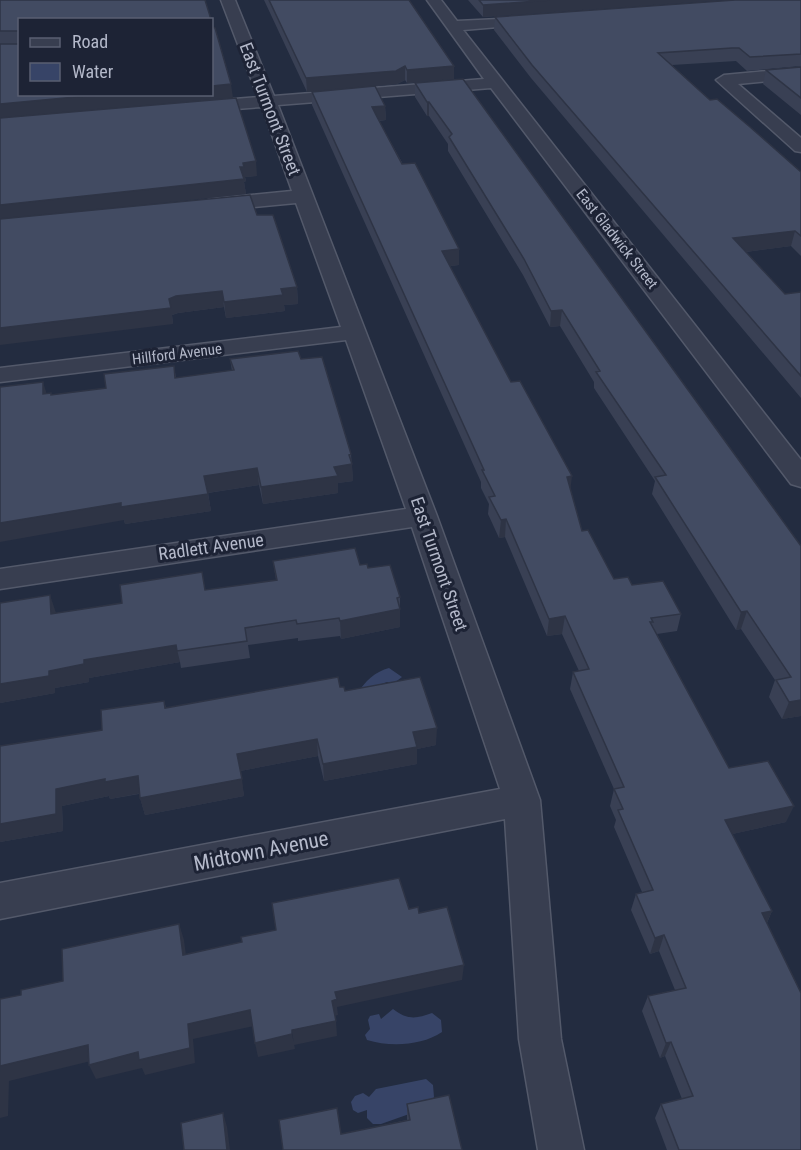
<svg xmlns="http://www.w3.org/2000/svg" width="801" height="1150" font-family="'Roboto Condensed',sans-serif">
<rect width="100%" height="100%" fill="#232c40"/>
<!-- water -->
<path fill="#374467" d="M389,668L402,677L394,683L387,682L358,693C364,682 376,671 389,668Z
M393,1009C407,1020 416,1019 432,1013L441,1020L442,1032C421,1046 390,1047 367,1040L365,1035L370,1029L368,1020L370,1016L379,1014L381,1019Z
M426,1079L433,1085L434,1097L429,1107L381,1124H373L367,1118V1110L358,1113L353,1110L351,1102L355,1096L363,1093L369,1097L376,1089Z"/>
<g fill="none" stroke-linecap="round" stroke-linejoin="round">
<defs>
<path id="minor" d="M221,0H235L274,96L484,79L427,0H441L457,21L540,17L542,20L535,24L463,30L801,460V487L791,484L491,88L278,105L437,516L540,800L561,1039L584,1150H538L519,1039L505,819L0,919V883L500,789L412,527L0,589V569L406,509L346,340L0,382V368L341,327L296,203L212,211L205,209L202,205L205,201L212,199L292,191L262,107L197,112L191,111L189,107L191,103L197,102L258,97Z
M801,68V78L738,84L801,138V152L795,151L716,80L724,75Z"/>
</defs>
<!-- minor casing -->
<use href="#minor" stroke="#53596a" stroke-width="3"/>
<!-- minor -->
<use href="#minor" fill="#383e50" fill-rule="evenodd"/>
</g>
<!-- wall -->
<path fill="#394054" d="M0,0L20,20L233,98L0,118Z
M264,0H409L454,79L407,83L405,80L397,84L320,91L385,106L386,120L379,121L459,265L450,266L511,382L570,489L582,531L614,579L632,585L681,614L677,631L657,634L729,768L786,822L732,834L772,911L767,923L801,1150H667L655,1118L661,1104L682,1099L665,1056L660,1058L642,1011L648,996L675,990L659,951L650,954L631,910L636,894L642,892L614,827L616,820L610,806L614,789L570,689L573,672L579,671L562,634L547,636L505,537L499,538L488,514L489,504L481,488V482L312,105V92H307Z
M468,0H724L483,17Z
M801,0V66L747,71L736,61L672,65L710,100L801,172V256L791,246L746,252L785,294L801,292V398L531,78L494,30L495,17Z
M801,67V115L763,84L766,70Z
M415,83L801,546V716L782,719L769,697L775,680L741,629L736,630L652,494L655,481L594,388V382L560,326L550,327L523,275L448,151V144L429,116H427L415,97Z
M0,118L257,176L245,177L246,181L244,182L246,194L91,210L257,215L297,287L298,304L284,305L285,311L226,318L224,307L178,313L172,315L173,324Z
M230,359H301L351,454L353,481L338,483V493L263,504L259,485L208,493L211,511L125,524L124,520L46,393L52,395L106,388L174,366L176,378L232,371Z
M273,561L360,565L368,568L400,597V627L341,639L340,636L298,641V638L248,645L250,658L181,668L180,662L89,678V682L55,688V693L0,703V707V603L56,613L276,580Z
M340,687L436,745L417,749V764L324,781L318,756L240,771L244,796L145,815L139,794L110,799L109,796L62,806L63,831L0,842V746L102,730L164,701L166,708Z
M407,1104L462,1150L341,1134L407,1120Z"/>
<!-- shaded-wall -->
<path fill="#2e3445" d="M550,0H724L483,17V5Z
M405,66V80L397,84L307,92L306,78Z
M454,66V79L407,83V70Z
M231,84L233,98L0,118V104L108,94H212V86Z
M427,102H429V116H427Z
M385,106L386,120L373,121L372,107Z
M256,161L257,176L245,177L246,181L244,182L246,194L0,220V205L240,167L243,163Z
M795,231L791,246L730,254L733,238Z
M459,249V265L441,267L442,251Z
M297,287L298,304L284,305L285,311L226,318L224,302L281,289Z
M222,291L224,307L178,313L172,315L173,324L0,345V328L169,299L176,296Z
M562,310L560,326L550,327L551,311Z
M43,382L48,398L43,394Z
M352,464L353,481L338,483V493L263,504L261,487L334,467Z
M257,468L259,485L207,493L204,476Z
M572,476L570,493L567,477Z
M208,494L211,511L125,524L124,520L0,542V523L121,503Z
M506,519L505,537L499,538L501,520Z
M50,595L56,613V632L51,614Z
M400,609V627L341,639L340,621Z
M747,611L741,629L736,630L741,612Z
M565,616L562,634L547,636L549,619Z
M176,645L180,662L89,678V682L55,688V693L0,703V707V684L84,660Z
M801,700V716L782,719L789,702Z
M437,728L436,745L417,749V764L324,781L323,764L413,732Z
M317,739L318,756L240,771L237,754Z
M138,776L142,793L110,799L109,796L62,806L63,831L0,842V824L56,789L105,779Z
M242,779L244,796L145,815L140,798Z
M794,806L786,822L719,837L725,820Z
M772,911L765,927L762,913Z
M179,924L184,940L188,971L183,955Z
M664,935L659,951L650,954L655,938Z
M464,965L462,980L337,1007L338,1015L334,1016L332,1001L335,992Z
M250,1010L254,1026L193,1039L195,1063L145,1075L142,1068L96,1079L89,1065L188,1024Z
M336,1021L337,1036L294,1045L292,1030Z
M292,1034L295,1049L258,1057L255,1043Z
M671,1042L665,1056L660,1058L666,1043Z
M88,1045L95,1060L9,1081L8,1116L0,1118V1066Z
M223,1113L227,1127L230,1150H227Z"/>
<!-- building -->
<path fill="#424b62" stroke="#2e3445" stroke-width="1.5" d="M0,0H205L210,16V20H20V94H108L0,104V44H19V31H0Z
M269,0H409L454,66L407,70L405,66L396,71L306,78Z
M479,0H550L483,5Z
M735,0H801V54L750,57L739,48H732L658,53L710,100L717,99L750,127L801,172V236L795,231L733,238L785,294L801,292V376L532,65L495,17Z
M212,27L215,28L231,84L212,86Z
M801,67V98L766,70Z
M463,79L801,546V700L789,702L776,680L791,677L747,611L741,612L655,477L666,475L596,372L600,371L562,310L551,311L524,259L449,137L452,134L429,102H427L415,83Z
M375,86L385,106L372,107L376,115L402,164L415,163L459,249L442,251L511,382L520,381L572,476L567,477L582,531L588,530L614,579L628,577L632,585L663,581L681,614L651,618L653,622H650L729,768L768,761L794,806L725,820L772,911L762,913L801,993V1150H679L661,1104L693,1096L671,1042L666,1043L648,996L686,988L664,935L655,938L636,894L653,890L618,810L623,809L614,789L624,787L573,672L589,669L565,616L549,619L506,519L501,520L489,497L495,496L482,470H484L312,92Z
M236,98L256,161L243,163L244,167H240L244,179L0,205V118Z
M250,195L257,215H273L297,287L281,289L283,295L224,302L222,291L176,296L169,299L171,308L0,328V219Z
M298,351L301,359L322,357L351,454L349,455L352,464L334,467L338,476L261,487L257,468L204,476L208,494L121,507V503L0,523V387L43,382V394L51,393V395L106,388L104,374L174,366L175,378L234,370L230,359Z
M355,548L360,565L367,564L368,568L390,565L400,597L397,598L400,609L340,621L339,618L297,624L296,620L245,628L247,641L177,651L176,645L84,660V664L49,671V676L0,684V603L50,595L51,614L122,603L120,585L202,572L205,590L277,580L273,561Z
M338,677L340,687H344L345,691L420,677L437,728L413,732L417,747L323,764L317,739L237,754L242,779L140,798L138,776L105,782V779L56,789V814L0,824V746L102,730L101,710L164,701L165,708Z
M399,878L409,909L418,907L419,913L447,907L464,965L335,992L337,999L332,1001L336,1021L292,1030V1034L255,1043L250,1010L188,1024L190,1048L139,1060L138,1052L89,1065L88,1045L0,1066V1072V999L21,995V990L63,981L62,949L179,924L183,955L242,942L241,937L276,930L272,903Z
M449,1095L462,1150H283L279,1120L337,1108L341,1134L410,1120L407,1104Z
M223,1113L227,1150H184L181,1123Z"/>
<g text-anchor="middle" stroke-width="6" stroke-linejoin="round" paint-order="stroke">
<!-- far-street labels -->
<g font-size="15" fill="#b4b9ca" stroke="#1d2335">
<text transform="translate(617 239) rotate(52)" y="5">East Gladwick Street</text>
<text transform="translate(177 354) rotate(-7)" y="5">Hillford Avenue</text>
</g>
<!-- street labels -->
<g font-size="18" fill="#b4b9ca" stroke="#1d2335">
<text transform="translate(270 109) rotate(69)" y="6">East Turmont Street</text>
<text transform="translate(211 547) rotate(-8)" y="6">Radlett Avenue</text>
<text transform="translate(439 564) rotate(71)" y="6">East Turmont Street</text>
</g>
<!-- near-street labels -->
<g font-size="21" fill="#b4b9ca" stroke="#1d2335">
<text transform="translate(261 851) rotate(-11)" y="7">Midtown Avenue</text>
</g>
</g>
<!-- legend -->
<rect x="18" y="18" width="195" height="78" fill="#1d2335" stroke="#595f71" stroke-width="1.5"/>
<rect x="30" y="38" width="30" height="9" fill="#383e50" stroke="#595f71" stroke-width="1.5"/>
<text x="72" y="48" font-size="18" fill="#b4b9ca">Road</text>
<rect x="30" y="63" width="30" height="18" fill="#374467" stroke="#595f71" stroke-width="1.5"/>
<text x="72" y="78" font-size="18" fill="#b4b9ca">Water</text>
</svg>
